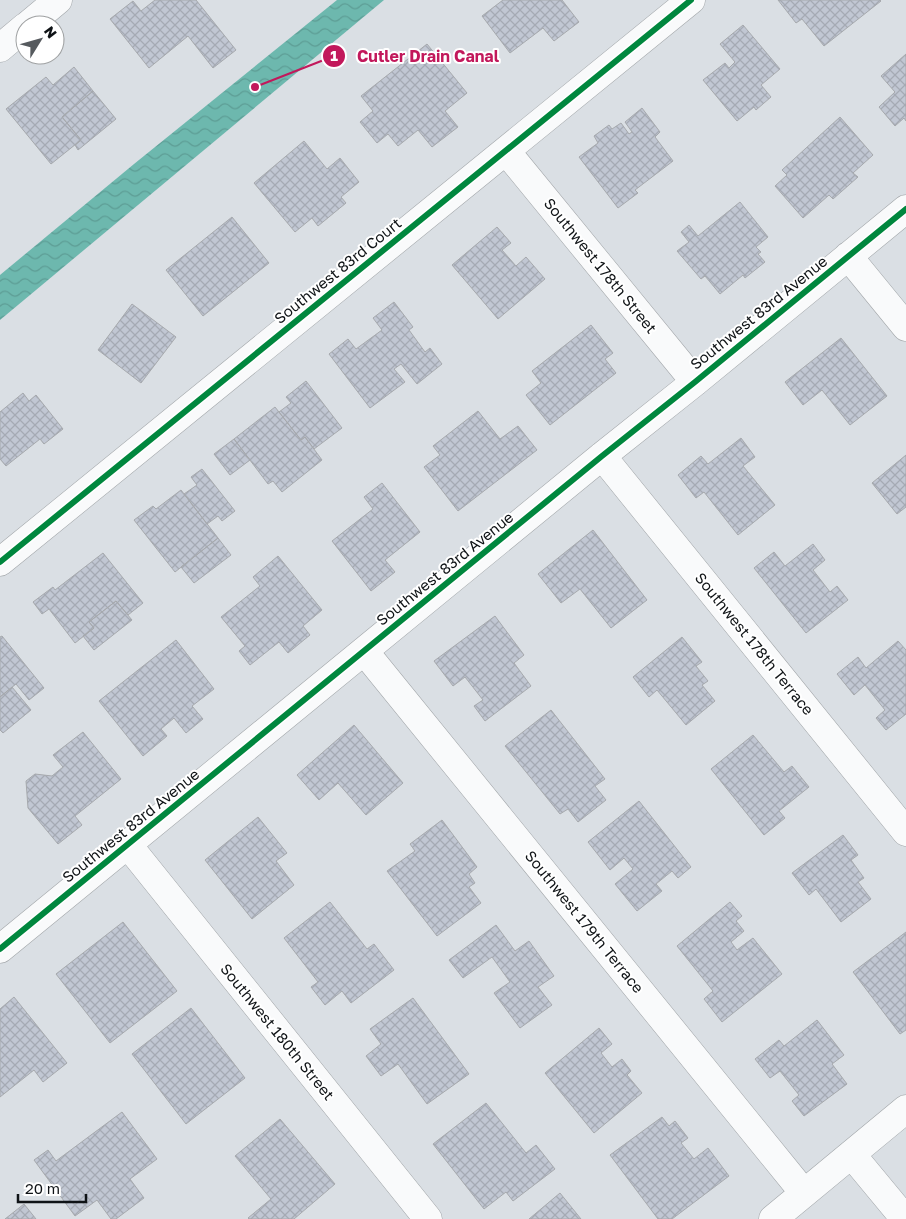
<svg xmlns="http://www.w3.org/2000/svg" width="906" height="1219" font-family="'Golos Text',sans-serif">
<defs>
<pattern id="water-waves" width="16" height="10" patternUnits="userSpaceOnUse" patternTransform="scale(1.25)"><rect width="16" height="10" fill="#6db8ae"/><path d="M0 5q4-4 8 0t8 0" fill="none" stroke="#5d9d95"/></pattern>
<pattern id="building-cross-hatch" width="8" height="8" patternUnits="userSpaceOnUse" patternTransform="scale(1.25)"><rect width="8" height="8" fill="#c1c7d3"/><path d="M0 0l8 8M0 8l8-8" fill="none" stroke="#a5aab4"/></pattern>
</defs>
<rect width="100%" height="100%" fill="#dadfe4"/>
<!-- water -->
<path fill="url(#water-waves)" d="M337,0H384L0,320V275L134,164Z"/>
<!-- building -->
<path fill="url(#building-cross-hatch)" stroke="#a6a9ad" d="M155,0H196L236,50L213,68L188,36L149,68L110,19L133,1L141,11Z
M503,0H562L579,22L554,41L543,28L510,53L482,16Z
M778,0H880L881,1L824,46L802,19L796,23Z
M743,25L780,69L761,85L771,97L756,110L754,107L737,121L703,80L725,63L729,68L735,62L720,44Z
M427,44L467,93L445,111L458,127L432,147L418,130L398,146L388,134L377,143L360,122L373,111L361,96Z
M906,54V121L904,118L895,126L879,107L895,92L881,76Z
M74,67L93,91L62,117L81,140L51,164L6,109L46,77L53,85Z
M93,91L116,119L78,150L75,145L81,140L62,117Z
M642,108L660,132L655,137L673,161L635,190L638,193L618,208L579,157L598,143L594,136L609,125L612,129L621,123L629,134L632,132L625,122Z
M840,117L873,155L853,173L858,177L833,199L829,195L803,218L775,186L787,175L782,170Z
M304,141L327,169L340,158L359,182L341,197L346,203L318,226L312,218L295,232L254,183Z
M740,202L768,237L756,247L761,252L758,254L765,262L745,278L743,275L720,294L705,276L701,279L677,251L689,242L681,232L689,225L698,236Z
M232,217L269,263L203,316L166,270Z
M497,227L511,243L502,250L516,266L526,257L545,279L498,319L452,265Z
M394,302L413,327L409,330L425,352L430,348L442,364L417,384L401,364L394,369L405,382L370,408L329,354L348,339L356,349L382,330L373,318Z
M132,304L176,337L141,383L98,350Z
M591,325L613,353L605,359L616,373L550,425L526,395L541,383L532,371Z
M841,338L887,396L850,425L822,390L803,405L785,382Z
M306,381L342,428L314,449L305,437L301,440L279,412L291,403L286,397Z
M23,393L29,401L36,395L63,429L44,444L40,439L6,466L0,459V412Z
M275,407L301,440L305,437L322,460L282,492L273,481L268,484L234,439Z
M478,411L500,439L518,426L537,450L458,511L424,467L440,455L433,446Z
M741,438L755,457L743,466L775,505L738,535L704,492L696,498L678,475L701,456L708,464Z
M234,439L250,460L230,475L214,454Z
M906,455V507L897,514L872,483Z
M202,469L235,511L222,521L218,516L207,524L184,494L197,485L191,477Z
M382,483L420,532L385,560L395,572L371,591L332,541L373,509L364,497Z
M181,490L218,538L175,572L134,520L153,506L156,509Z
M593,530L647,600L611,628L580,589L561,603L538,574Z
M218,538L231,555L194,583L181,567Z
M813,544L825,560L813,570L830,592L837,586L848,600L806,633L754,568L774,552L785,566Z
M103,553L143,603L128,615L116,601L89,622L94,628L75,643L49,609L42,614L33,602L53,587L55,590Z
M278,556L322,610L303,626L310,635L288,653L279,642L250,665L239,651L245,646L221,617L260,586L253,577Z
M116,601L132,620L94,650L83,636L94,628L89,622Z
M495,616L524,655L514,663L531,686L485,721L474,706L483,700L465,677L453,686L434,661Z
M2,636L44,688L29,700L16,684L0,697V637Z
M682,637L702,662L696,666L708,681L702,685L715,701L686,725L657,690L649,697L633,677Z
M176,640L214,689L192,706L203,719L186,733L174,718L161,729L167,736L143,756L99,701Z
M898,641L906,650V714L886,730L876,718L885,710L865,685L854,695L837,674L858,657L866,668Z
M12,687L31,710L3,733L0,730V697Z
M551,710L605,779L595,786L606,800L578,822L568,809L560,814L505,746Z
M354,725L403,783L366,815L338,783L319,800L297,775Z
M83,732L121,779L75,816L82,825L58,844L28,808L26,781L35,774L52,776L63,767L53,755Z
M753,735L784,772L792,766L809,787L779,811L785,818L764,835L711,769Z
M639,801L691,867L678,878L672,871L656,884L662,891L637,911L615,884L633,869L624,858L610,870L588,842Z
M258,817L287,853L276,861L294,885L252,919L205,860Z
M442,820L477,867L469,874L475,883L469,887L481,903L437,936L387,871L415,851L410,844Z
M843,835L858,855L851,860L864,878L858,882L871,899L841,922L816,889L809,895L792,873Z
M330,902L367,949L374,944L394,970L351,1003L342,991L325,1005L311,987L318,982L284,938Z
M730,902L742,916L736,921L744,931L731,942L737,950L753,938L782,974L722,1022L704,999L713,991L677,946Z
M123,922L177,991L110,1043L56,974Z
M496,925L515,951L529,941L554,976L538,987L552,1005L520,1028L494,993L510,982L492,957L463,978L449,960Z
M906,932V1030L900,1034L853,972Z
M14,997L67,1063L43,1082L34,1070L0,1097V1009Z
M413,998L469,1074L427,1104L398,1064L381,1076L366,1056L381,1044L370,1029Z
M191,1008L245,1078L186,1124L132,1054Z
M817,1020L844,1055L832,1064L847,1084L804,1116L792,1101L799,1095L780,1071L770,1078L755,1059L779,1040L784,1046Z
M599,1028L612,1044L601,1053L612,1067L622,1059L631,1071L627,1075L642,1093L594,1133L545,1073Z
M486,1103L526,1153L536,1145L555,1169L513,1201L506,1192L484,1209L433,1144Z
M122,1112L157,1159L130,1179L144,1198L116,1219H111L97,1200L75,1216L34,1160L48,1150L56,1161Z
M662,1117L669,1126L675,1121L688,1138L681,1143L694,1159L708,1148L729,1176L672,1219H658L610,1155Z
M280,1119L335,1184L294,1219H249L248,1218L271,1199L235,1156Z
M560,1193L581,1219H529Z
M24,1204L36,1219H5Z"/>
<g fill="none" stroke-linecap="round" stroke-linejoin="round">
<defs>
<path id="minor" d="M28,25L58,0
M0,48L25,27
M506,151L695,382
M848,256L906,327
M602,456L906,832
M0,562L691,0
M364,651L804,1193
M128,845L428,1219
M0,949L602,456L695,382L906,209
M852,1155L905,1219
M773,1219L906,1109"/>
</defs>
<!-- minor casing -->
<use href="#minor" stroke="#a1a5a8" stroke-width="29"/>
<!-- minor -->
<use href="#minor" stroke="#f9fafb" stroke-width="28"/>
<defs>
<path id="cycleway" d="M0,562L691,0
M0,949L602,456L695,382L906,209"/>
</defs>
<!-- cycleway casing -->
<use href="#cycleway" stroke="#fff" stroke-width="9"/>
<!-- cycleway -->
<use href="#cycleway" stroke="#00873e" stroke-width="6"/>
</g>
<g text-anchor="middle" stroke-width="4" stroke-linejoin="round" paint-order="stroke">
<!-- street labels -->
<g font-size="15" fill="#0f1316" stroke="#fff">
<text transform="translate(600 266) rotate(51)" y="5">Southwest 178th Street</text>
<text transform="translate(338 271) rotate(-39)" y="5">Southwest 83rd Court</text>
<text transform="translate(759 313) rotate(-39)" y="5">Southwest 83rd Avenue</text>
<text transform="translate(445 569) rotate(-39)" y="5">Southwest 83rd Avenue</text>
<text transform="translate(754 644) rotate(51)" y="5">Southwest 178th Terrace</text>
<text transform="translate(131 826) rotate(-39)" y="5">Southwest 83rd Avenue</text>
<text transform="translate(584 922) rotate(51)" y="5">Southwest 179th Terrace</text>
<text transform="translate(277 1032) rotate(51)" y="5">Southwest 180th Street</text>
</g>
</g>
<!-- callouts -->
<path fill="none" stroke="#c2185b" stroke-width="2" d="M255 87L334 56"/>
<g fill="#c2185b" stroke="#fff" stroke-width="2">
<circle cx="255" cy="87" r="5"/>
<circle cx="334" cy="56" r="12"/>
</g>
<g font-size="15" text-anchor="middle" font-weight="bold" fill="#fff">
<text x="334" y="61">1</text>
</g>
<g font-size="16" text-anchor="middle" font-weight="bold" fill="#c2185b" stroke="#fff" stroke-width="4" stroke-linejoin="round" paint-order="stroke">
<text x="428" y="62">Cutler Drain Canal</text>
</g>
<!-- north arrow -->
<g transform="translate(40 40) rotate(53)"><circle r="24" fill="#ffffff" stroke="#9fa1a2"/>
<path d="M0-4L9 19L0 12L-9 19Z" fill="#565a5e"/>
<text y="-8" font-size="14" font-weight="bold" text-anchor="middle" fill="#0f1316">N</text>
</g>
<!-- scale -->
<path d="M18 1194v8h68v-8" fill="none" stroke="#0f1316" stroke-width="2.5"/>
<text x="25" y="1194" font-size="15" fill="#0f1316" stroke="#ffffff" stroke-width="4" paint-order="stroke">20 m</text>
</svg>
